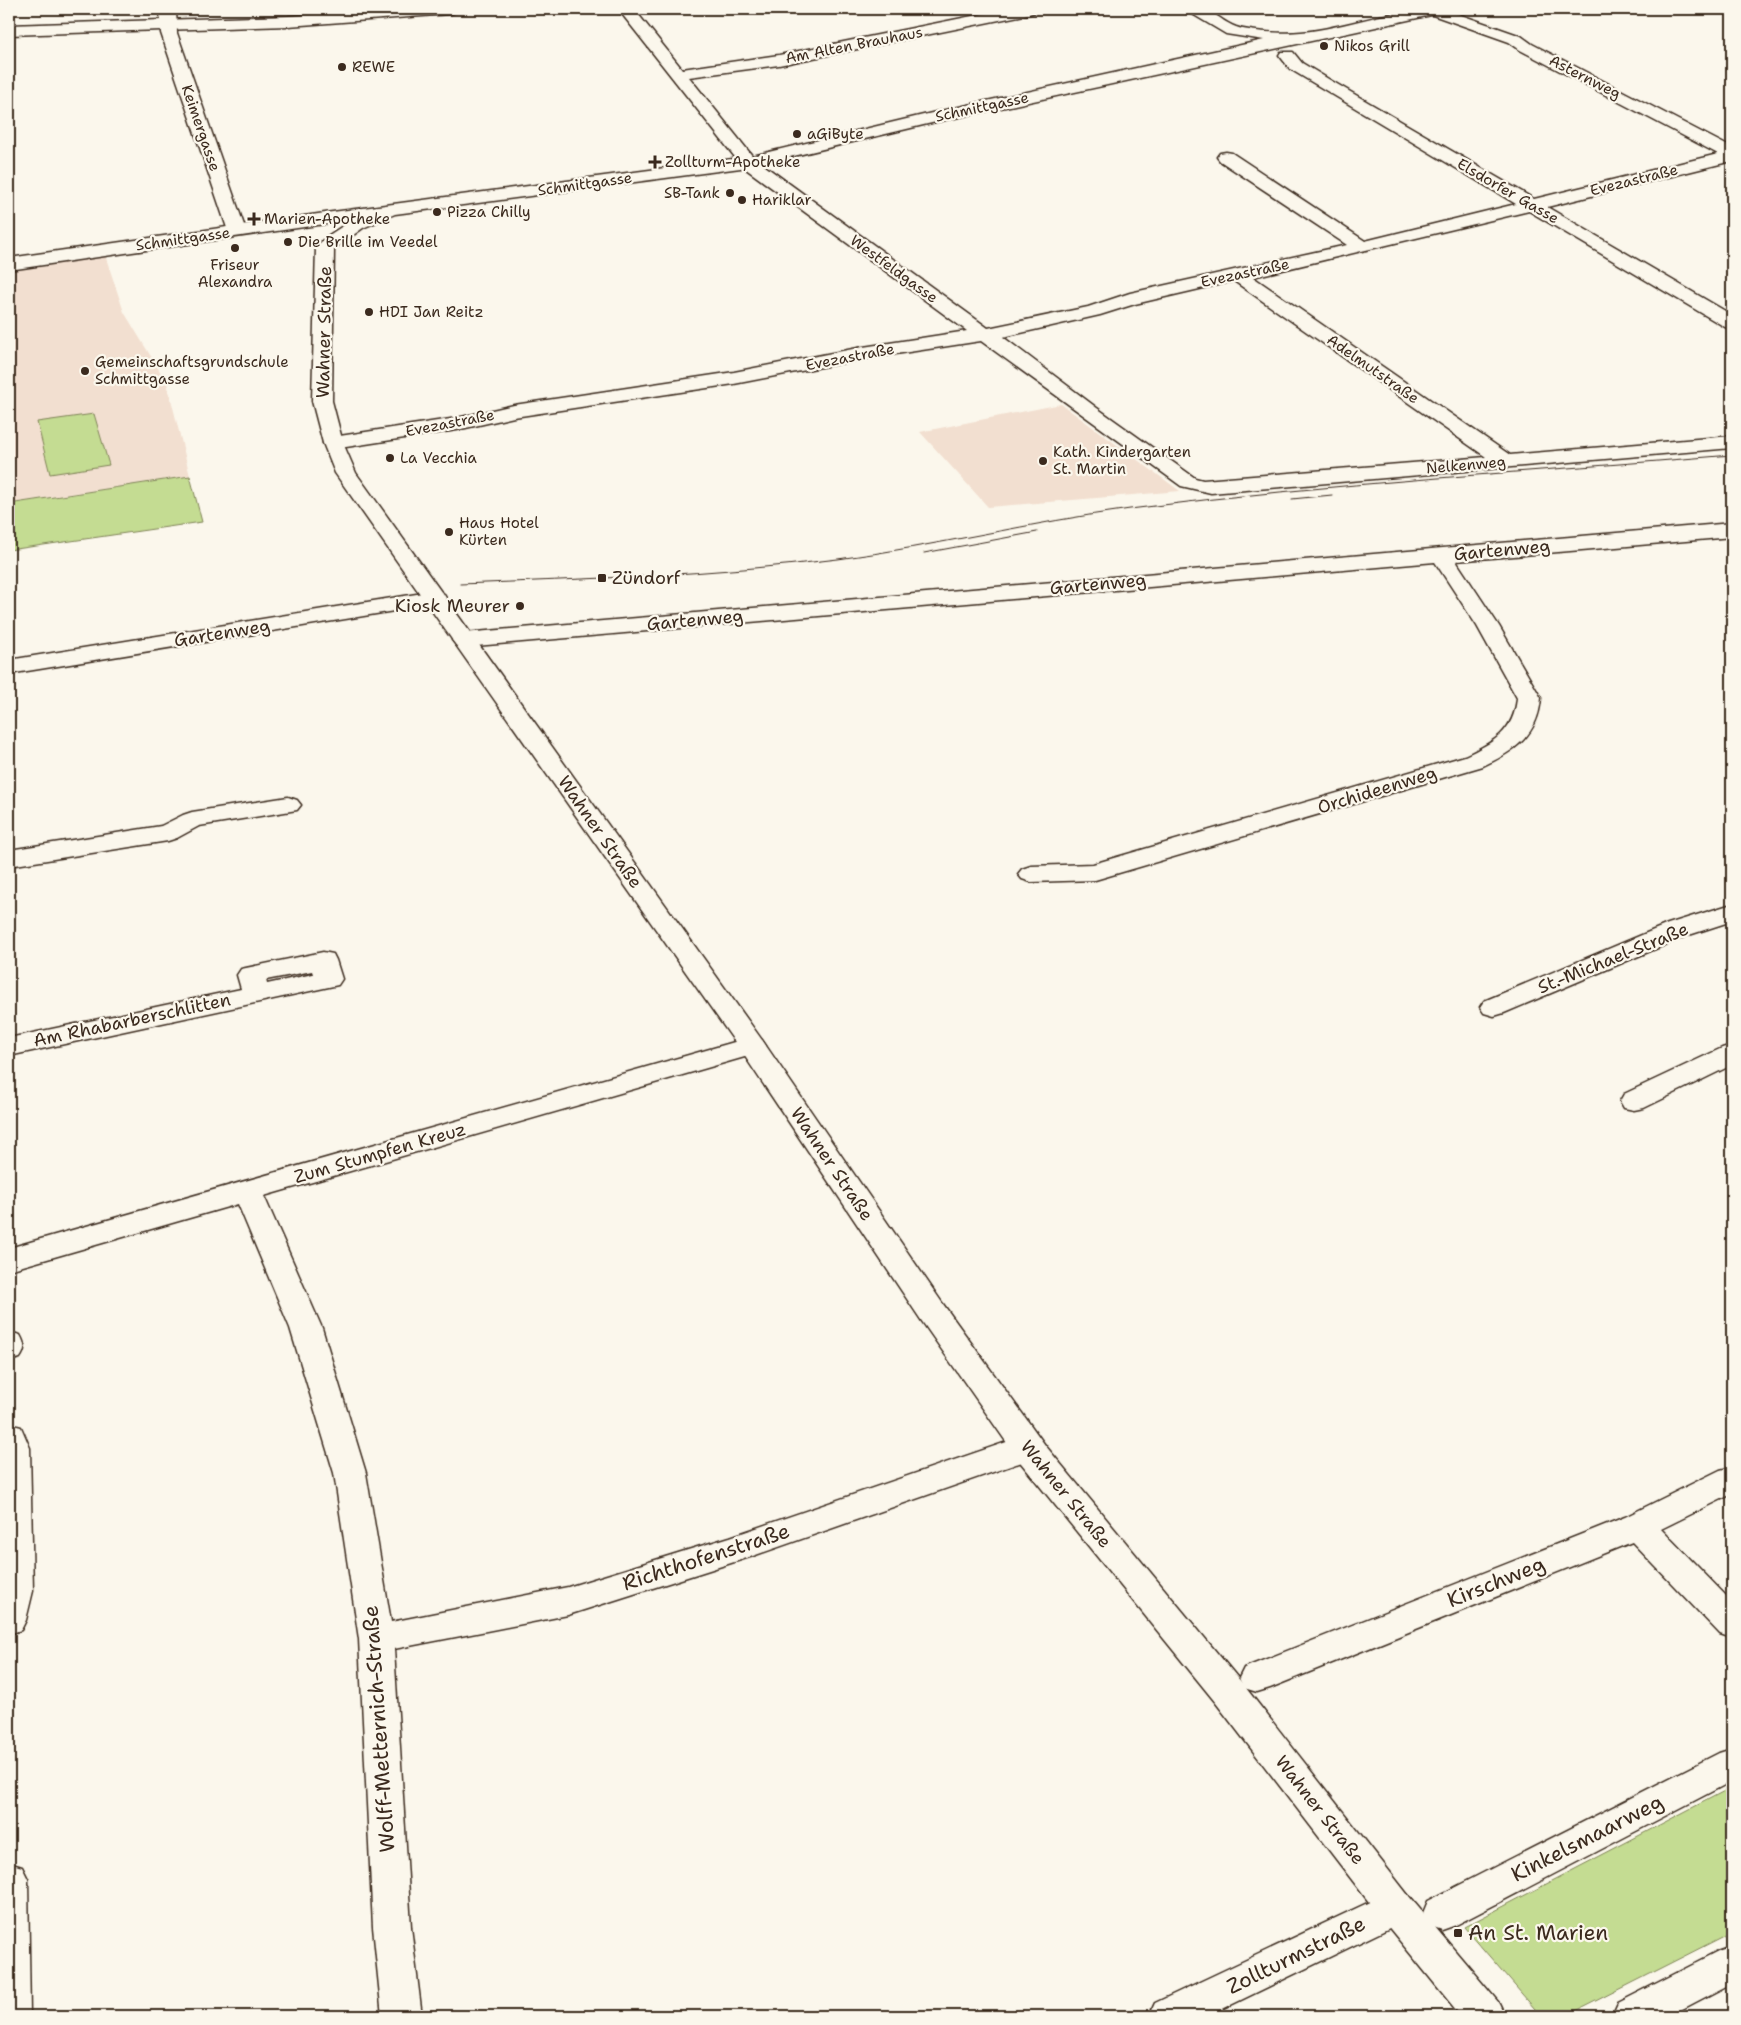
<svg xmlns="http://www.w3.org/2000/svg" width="1741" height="2025" font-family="'Shantell Sans',sans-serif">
<rect width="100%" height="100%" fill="#fbf7ec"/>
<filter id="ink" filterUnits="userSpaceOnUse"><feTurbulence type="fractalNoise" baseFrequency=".02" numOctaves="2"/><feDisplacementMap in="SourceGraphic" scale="10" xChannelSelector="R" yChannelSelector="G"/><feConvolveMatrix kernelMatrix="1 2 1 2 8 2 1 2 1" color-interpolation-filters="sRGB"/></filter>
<g filter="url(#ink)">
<!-- built -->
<path fill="#f2dfd0" d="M105,255L124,312L167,383L190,476L9,504V269Z
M1061,404L1180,491L988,507L920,432Z"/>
<!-- green -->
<path fill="#c4dc92" stroke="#808358" d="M94,414L109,465L50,474L37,422Z
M190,476L202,522L9,550V504Z
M1732,1787V1932L1566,2016H1541L1464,1927Z"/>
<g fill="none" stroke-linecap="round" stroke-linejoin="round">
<defs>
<path id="street" d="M160,9H176L177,33L246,231L243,235L237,236L231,235L228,231L161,33Z
M618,9H634L682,69L779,55L1007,9H1037L1035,12L1029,14L779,65L689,77L754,158L988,328L1088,307L1130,293L1347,245L1220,161L1217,157L1220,153L1226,152L1232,153L1365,241L1516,204L1290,69L1279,55L1281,52H1293L1302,63L1330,80L1534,199L1718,154L1520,50L1509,42L1427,13L1425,10L1444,9L1521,36L1532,44L1732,148V161L1547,207L1732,315V329L1725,327L1529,211L1253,277L1510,455L1732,436V448L1211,493L1181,486L981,341L863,359L734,384L514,417L457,430L333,449L326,447L323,443L326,439L333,437L457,418L514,405L734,372L863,347L967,331L742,166ZM1234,281L1486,457L1203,480L1195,478L1097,408L1003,337L1100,315L1135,304Z
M1732,523V537L1456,561L1499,626L1541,698C1538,736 1514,751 1483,766L1095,880L1031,882L1022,879L1018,874L1022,869L1031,866L1093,864L1465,756C1494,742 1514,732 1517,698L1477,626L1435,562L464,647L456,645L452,640L456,635L464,633Z
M435,591L443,593L446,598L443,603L9,674V660Z
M288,797L297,800L301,805L297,810L199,826L177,838L168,841L9,866V850L161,826L183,815L192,812Z
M1732,904V921L1686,936L1504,1013L1494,1016L1484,1013L1480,1007L1484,1001L1668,924Z
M323,952L333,954L336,960L342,979L338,985L9,1056V1038L241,989L237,975L241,969ZM312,971L313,974L267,984L266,980Z
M752,1037L762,1040L766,1046L762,1052L264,1196L322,1328L366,1473L391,1622L568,1587L730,1537L1027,1435L1039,1438L1043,1447L1039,1456L750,1557L568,1615L394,1649L411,1927L422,2016H382L373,1927L359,1639L334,1473L290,1328L238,1204L9,1270V1248Z
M1732,1045V1065L1644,1108L1634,1110L1624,1108L1620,1101L1624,1094L1722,1048Z
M9,1332L20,1335C25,1344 26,1349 20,1358L9,1361Z
M9,1424L21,1427L30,1448L33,1591L26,1620L21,1630L9,1634Z
M1732,1467V1494L1661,1529L1732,1602V1638L1720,1634L1632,1542L1270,1688L1257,1692L1244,1688L1239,1678L1244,1668L1625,1517L1720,1470Z
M1732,1749V1781L1456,1925L1442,1930L1428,1925L1423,1913L1428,1901L1719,1753Z
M9,1863L22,1867L28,1879L30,2016H9Z
M1395,1890L1408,1895L1414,1907L1408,1919L1208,2016H1149L1155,2003Z
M1732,1947V1983L1669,2016H1612L1618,2003L1718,1952Z"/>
<path id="secondary" d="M390,9H458L456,12L450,14L288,26L9,35V25L288,16Z
M1187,9C1215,7 1214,18 1236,27C1250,32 1286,34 1301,32C1349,28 1395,6 1444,9L1442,12L1436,14L936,122L748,167L395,214L363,228L334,249L332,401L343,443L356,473L762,1040L943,1304L1045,1445L1242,1683L1408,1895L1499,2003L1505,2016H1461L1382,1919L1216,1703L1021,1463L921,1320L742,1052L335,473L323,443L312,401L316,247L326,237L352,220L9,270V258L325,213L748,157L936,112L1264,40L1226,34L1189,12Z"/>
</defs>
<!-- street casing -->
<use href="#street" stroke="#3b2a1e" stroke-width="3"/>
<!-- secondary casing -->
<use href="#secondary" stroke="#3b2a1e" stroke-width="3"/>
<!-- street -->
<use href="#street" fill="#fbf7ec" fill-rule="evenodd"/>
<!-- secondary -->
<use href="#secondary" fill="#fbf7ec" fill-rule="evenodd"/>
<!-- tram -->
<path stroke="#3b2a1e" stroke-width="1" d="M1292,499L1332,495
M924,553L1037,532
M460,584C586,579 713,575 838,559C936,546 1032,522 1130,509C1330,483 1531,472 1732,455"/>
</g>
</g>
<!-- markers -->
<g fill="#3b2a1e" stroke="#fbf7ec" stroke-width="2">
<circle cx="1324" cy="46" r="5"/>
<circle cx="342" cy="67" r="5"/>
<circle cx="797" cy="134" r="5"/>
<path d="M652.5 154.5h5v5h5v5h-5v5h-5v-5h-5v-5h5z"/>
<circle cx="730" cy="193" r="5"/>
<circle cx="742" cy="200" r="5"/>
<circle cx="437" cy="212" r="5"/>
<path d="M251.5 211.5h5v5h5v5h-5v5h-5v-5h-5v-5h5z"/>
<circle cx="288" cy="242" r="5"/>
<circle cx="235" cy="248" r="5"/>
<circle cx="369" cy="312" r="5"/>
<circle cx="85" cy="371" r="5"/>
<circle cx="390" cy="458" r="5"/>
<circle cx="1043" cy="461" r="5"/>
<circle cx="449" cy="532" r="5"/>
<rect x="597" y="573" width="10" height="10" rx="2.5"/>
<circle cx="520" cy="606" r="5"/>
<rect x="1453" y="1928" width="10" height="10" rx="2.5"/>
</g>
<g text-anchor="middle" stroke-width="4.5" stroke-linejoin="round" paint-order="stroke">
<!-- far-street labels -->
<g font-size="15" fill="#3b2a1e" stroke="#fbf7ec">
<text transform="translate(854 45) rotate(-11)" y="5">Am Alten Brauhaus</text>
<text transform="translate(1585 77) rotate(27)" y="5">Asternweg</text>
<text transform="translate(982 107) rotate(-12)" y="5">Schmittgasse</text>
<text transform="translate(201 128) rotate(71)" y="5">Keimergasse</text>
<text transform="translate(1634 180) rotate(-14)" y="5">Evezastraße</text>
<text transform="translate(585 184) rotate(-8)" y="5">Schmittgasse</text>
<text transform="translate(1508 191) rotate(30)" y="5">Elsdorfer Gasse</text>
<text transform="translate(183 239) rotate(-8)" y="5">Schmittgasse</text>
<text transform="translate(894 269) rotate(36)" y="5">Westfeldgasse</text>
<text transform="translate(1245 273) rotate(-12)" y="5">Evezastraße</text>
<text transform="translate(850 357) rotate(-11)" y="5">Evezastraße</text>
<text transform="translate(1373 369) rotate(35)" y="5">Adelmutstraße</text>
<text transform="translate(450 423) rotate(-11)" y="5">Evezastraße</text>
<text transform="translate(1466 465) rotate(-5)" y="5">Nelkenweg</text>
</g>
<!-- far-poi labels -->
<g font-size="15" fill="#3b2a1e" stroke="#fbf7ec" text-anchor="start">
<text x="1334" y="51">Nikos Grill</text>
<text x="352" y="72">REWE</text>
<text x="807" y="139">aGiByte</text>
<text x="665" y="167">Zollturm-Apotheke</text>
<text x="720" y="198" text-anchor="end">SB-Tank</text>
<text x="752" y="205">Hariklar</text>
<text x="447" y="217">Pizza Chilly</text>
<text x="264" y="224">Marien-Apotheke</text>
<text x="298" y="247">Die Brille im Veedel</text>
<text x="235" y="270" text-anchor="middle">Friseur<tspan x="235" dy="17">Alexandra</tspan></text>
<text x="379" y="317">HDI Jan Reitz</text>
<text x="95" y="367">Gemeinschaftsgrundschule<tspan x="95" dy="17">Schmittgasse</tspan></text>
<text x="1053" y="457">Kath. Kindergarten<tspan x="1053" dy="17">St. Martin</tspan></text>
<text x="400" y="463">La Vecchia</text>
<text x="459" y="528">Haus Hotel<tspan x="459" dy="17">Kürten</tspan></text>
</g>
<!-- street labels -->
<g font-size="18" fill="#3b2a1e" stroke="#fbf7ec">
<text transform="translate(324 332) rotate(-89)" y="6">Wahner Straße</text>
<text transform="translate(1502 550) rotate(-5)" y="6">Gartenweg</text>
<text transform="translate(1098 584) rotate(-5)" y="6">Gartenweg</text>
<text transform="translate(695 620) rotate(-5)" y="6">Gartenweg</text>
<text transform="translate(222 633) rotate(-9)" y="6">Gartenweg</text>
<text transform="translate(1377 790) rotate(-17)" y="6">Orchideenweg</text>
<text transform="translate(600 832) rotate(55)" y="6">Wahner Straße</text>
<text transform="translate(1613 958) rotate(-22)" y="6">St.-Michael-Straße</text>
<text transform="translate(132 1020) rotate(-12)" y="6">Am Rhabarberschlitten</text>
<text transform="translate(380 1153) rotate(-16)" y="6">Zum Stumpfen Kreuz</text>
<text transform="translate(832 1164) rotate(56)" y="6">Wahner Straße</text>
<text transform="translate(1066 1494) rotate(51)" y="6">Wahner Straße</text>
<text transform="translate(1320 1810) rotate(52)" y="6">Wahner Straße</text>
</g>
<!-- poi labels -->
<g font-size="18" fill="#3b2a1e" stroke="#fbf7ec" text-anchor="start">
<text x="612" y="584">Zündorf</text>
<text x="510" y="612" text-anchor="end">Kiosk Meurer</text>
</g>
<!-- near-street labels -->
<g font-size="21" fill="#3b2a1e" stroke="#fbf7ec">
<text transform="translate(706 1557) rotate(-18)" y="7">Richthofenstraße</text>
<text transform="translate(1496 1582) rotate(-22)" y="7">Kirschweg</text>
<text transform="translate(379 1729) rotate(-94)" y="7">Wolff-Metternich-Straße</text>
<text transform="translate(1587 1838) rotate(-27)" y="7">Kinkelsmaarweg</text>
<text transform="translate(1296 1955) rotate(-26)" y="7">Zollturmstraße</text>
</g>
<!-- near-poi labels -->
<g font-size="21" fill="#3b2a1e" stroke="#fbf7ec" text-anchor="start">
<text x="1468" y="1940">An St. Marien</text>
</g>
</g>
<!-- margin -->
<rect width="1741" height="2025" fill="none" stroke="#fbf7ec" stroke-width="30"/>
<rect x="15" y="15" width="1711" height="1995" fill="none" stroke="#3b2a1e" stroke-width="2" filter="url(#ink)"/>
</svg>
